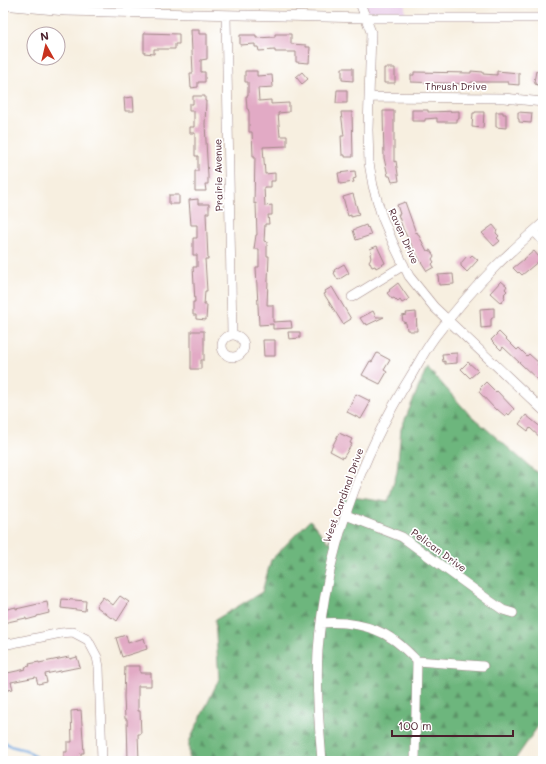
<svg xmlns="http://www.w3.org/2000/svg" width="546" height="764" font-family="Mali,sans-serif">
<defs>
<pattern id="forest-firs" width="22" height="20" patternUnits="userSpaceOnUse"><rect width="22" height="20" fill="#6db67d"/><path d="M5 1l3.5 6h-7zM16 11l3.5 6h-7z" fill="#5c9367"/></pattern>
</defs>
<rect width="100%" height="100%" fill="#fff"/>
<filter id="ink" filterUnits="userSpaceOnUse"><feTurbulence type="fractalNoise" baseFrequency=".025" numOctaves="2"/><feDisplacementMap in="SourceGraphic" scale="8" xChannelSelector="R" yChannelSelector="G"/><feConvolveMatrix kernelMatrix="1 2 1 2 8 2 1 2 1" color-interpolation-filters="sRGB"/></filter>
<filter id="wash" filterUnits="userSpaceOnUse"><feTurbulence type="fractalNoise" baseFrequency=".012" numOctaves="4" result="noise"/><feDisplacementMap in="SourceGraphic" scale="16" xChannelSelector="R" yChannelSelector="G"/><feGaussianBlur stdDeviation="0.9" result="paint"/><feColorMatrix in="noise" values="0 0 0 0 0 0 0 0 0 0 0 0 0 0 0 0 0 1.4 0 .05"/><feComposite in="paint" operator="in"/></filter>
<g filter="url(#wash)">
<rect width="100%" height="100%" fill="#f7efe0"/>
<!-- built -->
<path fill="#ebd1eb" d="M366,3H405V14L367,12Z"/>
<!-- forest -->
<path fill="url(#forest-firs)" stroke="#5c6a54" d="M427,367L468,413L543,478V719L514,761H189V742L219,679L215,620L262,592L271,560L310,520L329,543L344,496L388,502L397,472L401,429Z"/>
<g fill="none" stroke-linecap="round" stroke-linejoin="round">
<!-- stream -->
<path stroke="#71a7df" stroke-width="2.5" d="M3,740L10,746L26,750L41,761"/>
</g>
<g id="blocks">
<!-- building -->
<path fill="#e2aac5" d="M191,30H199V34H207V59L201,60V72H205V82H198V87L191,88L190,73H193Z
M144,33L179,34V44H175V49H154V54L144,53Z
M275,34H291V44L306,45V47H310L309,63L296,62V52H275V50L259,51L258,47H255V44L240,45V35H256V38L275,37Z
M342,68H353V81L342,80Z
M384,68H395V83H384Z
M245,71H257V76L272,75L273,87L258,88L259,101L271,100V104L289,103V112L278,113L280,136H287V146L263,147L265,174L275,173V181H271V187H264L265,206L272,205V215H268L269,224H265L264,241L267,242V256H269L267,305H273V322L291,321L292,328L273,329V324L259,325L256,267H259V249H254L256,235H257L256,203L254,204L255,156H253L252,132H249V112L248,109H247L246,96H248V82H245Z
M471,71L483,72V74L497,75V71L519,73V85L508,84V82H471V84L411,82V75H414V72L471,73Z
M536,71L543,72V85L541,84V86L535,84V82H534Z
M302,72L308,79L302,84L296,77Z
M337,90H347V103H336Z
M193,96H205V101H206L205,124L208,176V184H205L206,191H195V171H198V156H195V133H190V127H194V111H189V104H193Z
M133,97L134,111H125L124,98Z
M412,110H428V112L459,111V119H457V122H437V118L425,119V121H412Z
M383,111H394V162L396,161L399,181L392,182L390,176H388L384,158Z
M341,112H352L353,157H345V155H342L341,136H344Z
M475,112H484L483,128L472,127L473,113H475Z
M496,112H503V114H506V128L496,127Z
M518,112L532,113L531,123L519,122V119H518Z
M355,171L356,178L353,179L354,182L340,184L338,173Z
M353,194L359,215L351,217V215L348,216L343,197Z
M169,195H179V204H169Z
M198,199V204H209V213H206L208,259H205L207,291H205L204,305H207L206,320L196,319V315H193V302H195L193,267H197V255H193V238H197V225H191L189,200Z
M405,202L416,233L417,232L427,251L430,250L434,256L432,259L434,262L432,264L434,267L427,271L418,257L403,229L398,214H400L397,205Z
M366,225L367,228L368,227L371,235L356,240L353,230Z
M493,225L497,230L496,233L499,236L497,238L500,241L494,246L482,233Z
M377,246L385,263L376,268L375,266L372,267L369,261L371,258L370,254L372,253L370,249Z
M534,251L539,257L538,258L540,260L522,275L519,272L518,273L513,268Z
M472,255L478,260L467,272L461,266V263L467,256L469,258Z
M344,264L349,273L338,280L334,273L335,272L334,270Z
M453,274L454,284L439,285L438,275Z
M501,281L507,286L505,289L507,291L504,294L505,295L504,296L505,298L501,303L490,293Z
M398,283L409,299L402,303L400,300L398,302L394,298L392,299L387,293L390,291L389,290Z
M332,287L351,319L343,324L324,294L326,293L325,291Z
M494,308V317L491,319V327L481,328L480,309Z
M373,311L376,317H384L367,325L366,323L364,324L360,318Z
M416,312L417,331H409V330H407L406,323L403,322L402,316L407,315L406,313Z
M191,331H204V360H201V369H191Z
M288,332H300V338L289,339Z
M499,332L517,350L519,348L527,356L529,354L539,363L537,364L543,369V376L539,381L503,347L501,350L491,340Z
M263,340H275V356H264Z
M377,353L390,360L384,370L387,372L380,384L362,375L370,361L372,362Z
M457,353V363L445,364V361L443,362L442,354Z
M468,362L478,371L470,378L461,369Z
M486,382L496,392L497,391L514,409L509,415L507,413L505,416L497,409L496,410L479,392L481,389L480,388Z
M356,394L370,401L368,405H369L361,419L347,412Z
M526,415L543,429V440L530,428L528,431L519,424Z
M339,433L352,439L350,443L352,444L343,458L330,451Z
M120,596L129,602L117,621L112,617L111,618L96,606L103,597L113,605Z
M62,599L86,601L85,611L61,608Z
M47,602L49,613L37,616V617L26,620V618L3,623V610L16,607V609Z
M126,635L128,643L144,638L147,649L122,657L116,638Z
M69,657L70,659L77,657L80,667L45,674L47,682L38,684L36,677L11,682L13,689L3,691V674L26,669L25,667L30,666L29,664L39,662V663Z
M125,666H140V673H151V686H138V711H140L141,734H138L139,761H128L127,719H125L124,697Z
M81,710L84,753H81V761H70V759H64V752H67V742H72L71,711Z"/>
</g>
</g>
<g filter="url(#ink)">
<use href="#blocks" fill-opacity="0" stroke="#a08786" stroke-width="1"/>
<g fill="none" stroke-linecap="round" stroke-linejoin="round">
<defs>
<path id="minor" d="M360,3L371,32L368,130L369,163L373,186L382,217L394,245L409,276L434,307L543,410
M3,5L65,11L366,18H543
M226,15L232,334
M369,97L504,98L543,102
M534,231L543,241
M352,297L404,265
M222 346a11 11 0 1 1 22 0a11 11 0 1 1-22 0Z
M346,515L402,537L490,601L503,610L513,613
M321,623C344,621 372,625 391,638C401,644 409,653 417,661L415,761
M3,645L61,633L73,632L88,640L97,657L99,667L102,761
M417,661L483,666
M322,761C319,724 316,688 318,651C325,554 360,457 412,374C419,362 426,349 434,338C453,313 474,288 496,266C511,251 527,237 543,223"/>
</defs>
<!-- minor casing -->
<use href="#minor" stroke="#a08786" stroke-width="10"/>
<!-- minor -->
<use href="#minor" stroke="#fff" stroke-width="9"/>
</g>
</g>
<g text-anchor="middle" stroke-width="3.5" stroke-linejoin="round" paint-order="stroke">
<!-- street labels -->
<g font-size="10" fill="#4a1f2b" stroke="#fff">
<text x="456" y="90">Thrush Drive</text>
<text transform="translate(218 175) rotate(-91)" y="4">Prairie Avenue</text>
<text transform="translate(404 236) rotate(66)" y="4">Raven Drive</text>
<text transform="translate(343 495) rotate(-70)" y="4">West Cardinal Drive</text>
<text transform="translate(439 550) rotate(36)" y="4">Pelican Drive</text>
</g>
</g>
<!-- margin -->
<rect width="546" height="764" fill="none" stroke="#fff" stroke-width="16"/>
<!-- north arrow -->
<g transform="translate(46 46) rotate(352)"><circle r="19" fill="#ffffff" stroke="#b7a5aa"/>
<path d="M0-3L7 15L0 10L-7 15Z" fill="#c8321e"/>
<text y="-6" font-size="11" font-weight="bold" text-anchor="middle" fill="#4a1f2b">N</text>
</g>
<!-- scale -->
<path d="M392 730v6h121v-6" fill="none" stroke="#4a1f2b" stroke-width="2"/>
<text x="398" y="730" font-size="12" fill="#4a1f2b" stroke="#ffffff" stroke-width="3" paint-order="stroke">100 m</text>
</svg>
